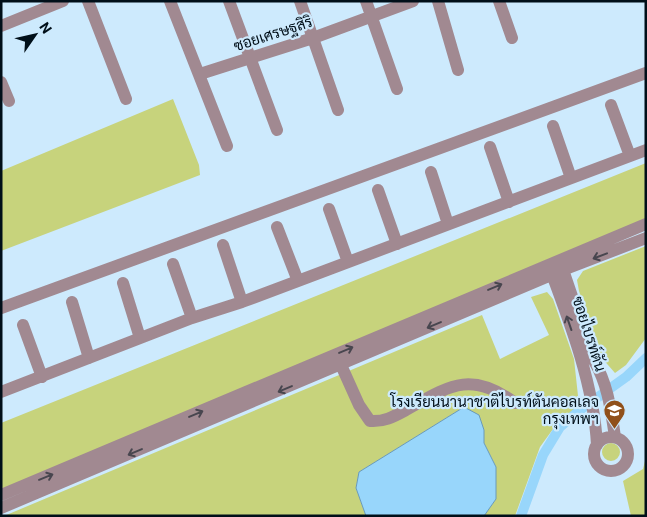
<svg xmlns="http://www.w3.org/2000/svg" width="647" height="517" font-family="Roboto,Sarabun,sans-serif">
<rect width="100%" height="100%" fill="#cdeafd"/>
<!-- green -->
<path fill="#c7d37c" d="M173,99L199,165L200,175L1,251V171Z
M646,163V219L1,490V423Z
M646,246V338L626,365L615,373L601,357L579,291L577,280L583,271Z
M547,292L553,299L574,359L579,405L553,429L540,447L515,516H484L496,499V467L484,443V430L464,407L359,472L356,488L366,516H4L482,315L500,359L549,335L531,297Z
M602 452a9 9 0 1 1 18 0a9 9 0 1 1-18 0Z
M646,457V516H631L623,481L643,469Z"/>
<!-- water -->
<path fill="#98d6fb" stroke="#6a9ab7" d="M464,407L479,415L484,430V443L496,467V499L484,516H366L356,488L359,472Z"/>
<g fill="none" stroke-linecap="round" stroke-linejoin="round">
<!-- canal -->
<path stroke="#98d6fb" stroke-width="10" d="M521,516L543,455L560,427L580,410L626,377L646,358"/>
<!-- minor -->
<path stroke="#a18991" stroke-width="12" d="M88,1L126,99
M170,1L227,146
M229,1L277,130
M300,1L338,110
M366,1L397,89
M438,1L458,70
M499,1L512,38
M1,26L63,1
M200,74L313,38L413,1
M1,82L9,101
M611,105L630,156
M553,126L571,178
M490,147L509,202
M431,172L448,224
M378,190L397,244
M329,209L348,262
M277,227L298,281
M223,245L242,302
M173,264L192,318
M561,264L594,361C608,384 611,411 615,437
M550,269C571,325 594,386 597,445
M123,283L140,338
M72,302L89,358
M1,308L646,73
M23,325L42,377
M341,365L359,405L370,421C384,422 393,417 406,410C449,386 470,370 515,403
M1,392L192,318L242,302L646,150
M594 454a17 17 0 1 1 34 0a17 17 0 1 1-34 0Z
M1,495L646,224
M1,508L563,270L646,238"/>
</g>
<!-- one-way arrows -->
<defs><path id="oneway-shaft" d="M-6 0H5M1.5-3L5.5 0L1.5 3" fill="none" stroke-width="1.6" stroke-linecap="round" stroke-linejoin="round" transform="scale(1.25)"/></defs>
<g stroke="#48464f">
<use href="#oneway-shaft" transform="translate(600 256) rotate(159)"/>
<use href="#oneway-shaft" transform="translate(495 287) rotate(-23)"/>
<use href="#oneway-shaft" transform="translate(569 323) rotate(-109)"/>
<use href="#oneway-shaft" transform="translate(434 325) rotate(157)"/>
<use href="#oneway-shaft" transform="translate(346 350) rotate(-23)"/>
<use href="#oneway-shaft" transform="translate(285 389) rotate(157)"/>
<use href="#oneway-shaft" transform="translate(196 414) rotate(-23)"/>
<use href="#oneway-shaft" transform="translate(135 452) rotate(157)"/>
<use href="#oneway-shaft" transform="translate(46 477) rotate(-22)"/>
</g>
<!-- icons -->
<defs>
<symbol id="school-pin" viewBox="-11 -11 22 30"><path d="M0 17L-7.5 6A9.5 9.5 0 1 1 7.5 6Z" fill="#90501a" stroke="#cdeafd"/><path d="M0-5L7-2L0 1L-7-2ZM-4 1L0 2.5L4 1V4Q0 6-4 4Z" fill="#fff"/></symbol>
</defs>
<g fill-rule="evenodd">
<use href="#school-pin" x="602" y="398" width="25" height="34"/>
</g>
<g text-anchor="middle" stroke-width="4.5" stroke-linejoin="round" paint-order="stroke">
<!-- street labels -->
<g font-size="15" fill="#000f19" stroke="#cdeafd">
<text transform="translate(273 34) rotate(-18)" y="5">ซอยเศรษฐสิริ</text>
<text transform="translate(589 334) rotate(72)" y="5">ซอยไบรท์ตัน</text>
</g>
<!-- poi labels -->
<g font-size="15" fill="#000f19" stroke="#cdeafd" text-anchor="end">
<text x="599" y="407">โรงเรียนนานาชาติไบรท์ตันคอลเลจ<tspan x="599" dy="17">กรุงเทพฯ</tspan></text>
</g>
</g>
<!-- border -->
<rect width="647" height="517" fill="none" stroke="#000f19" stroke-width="5"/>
<!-- north arrow -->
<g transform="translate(35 35) rotate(56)" stroke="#cdeafd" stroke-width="4" paint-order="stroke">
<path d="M0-4L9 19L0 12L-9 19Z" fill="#000f19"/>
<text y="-8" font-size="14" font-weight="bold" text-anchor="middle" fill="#000f19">N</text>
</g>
</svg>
